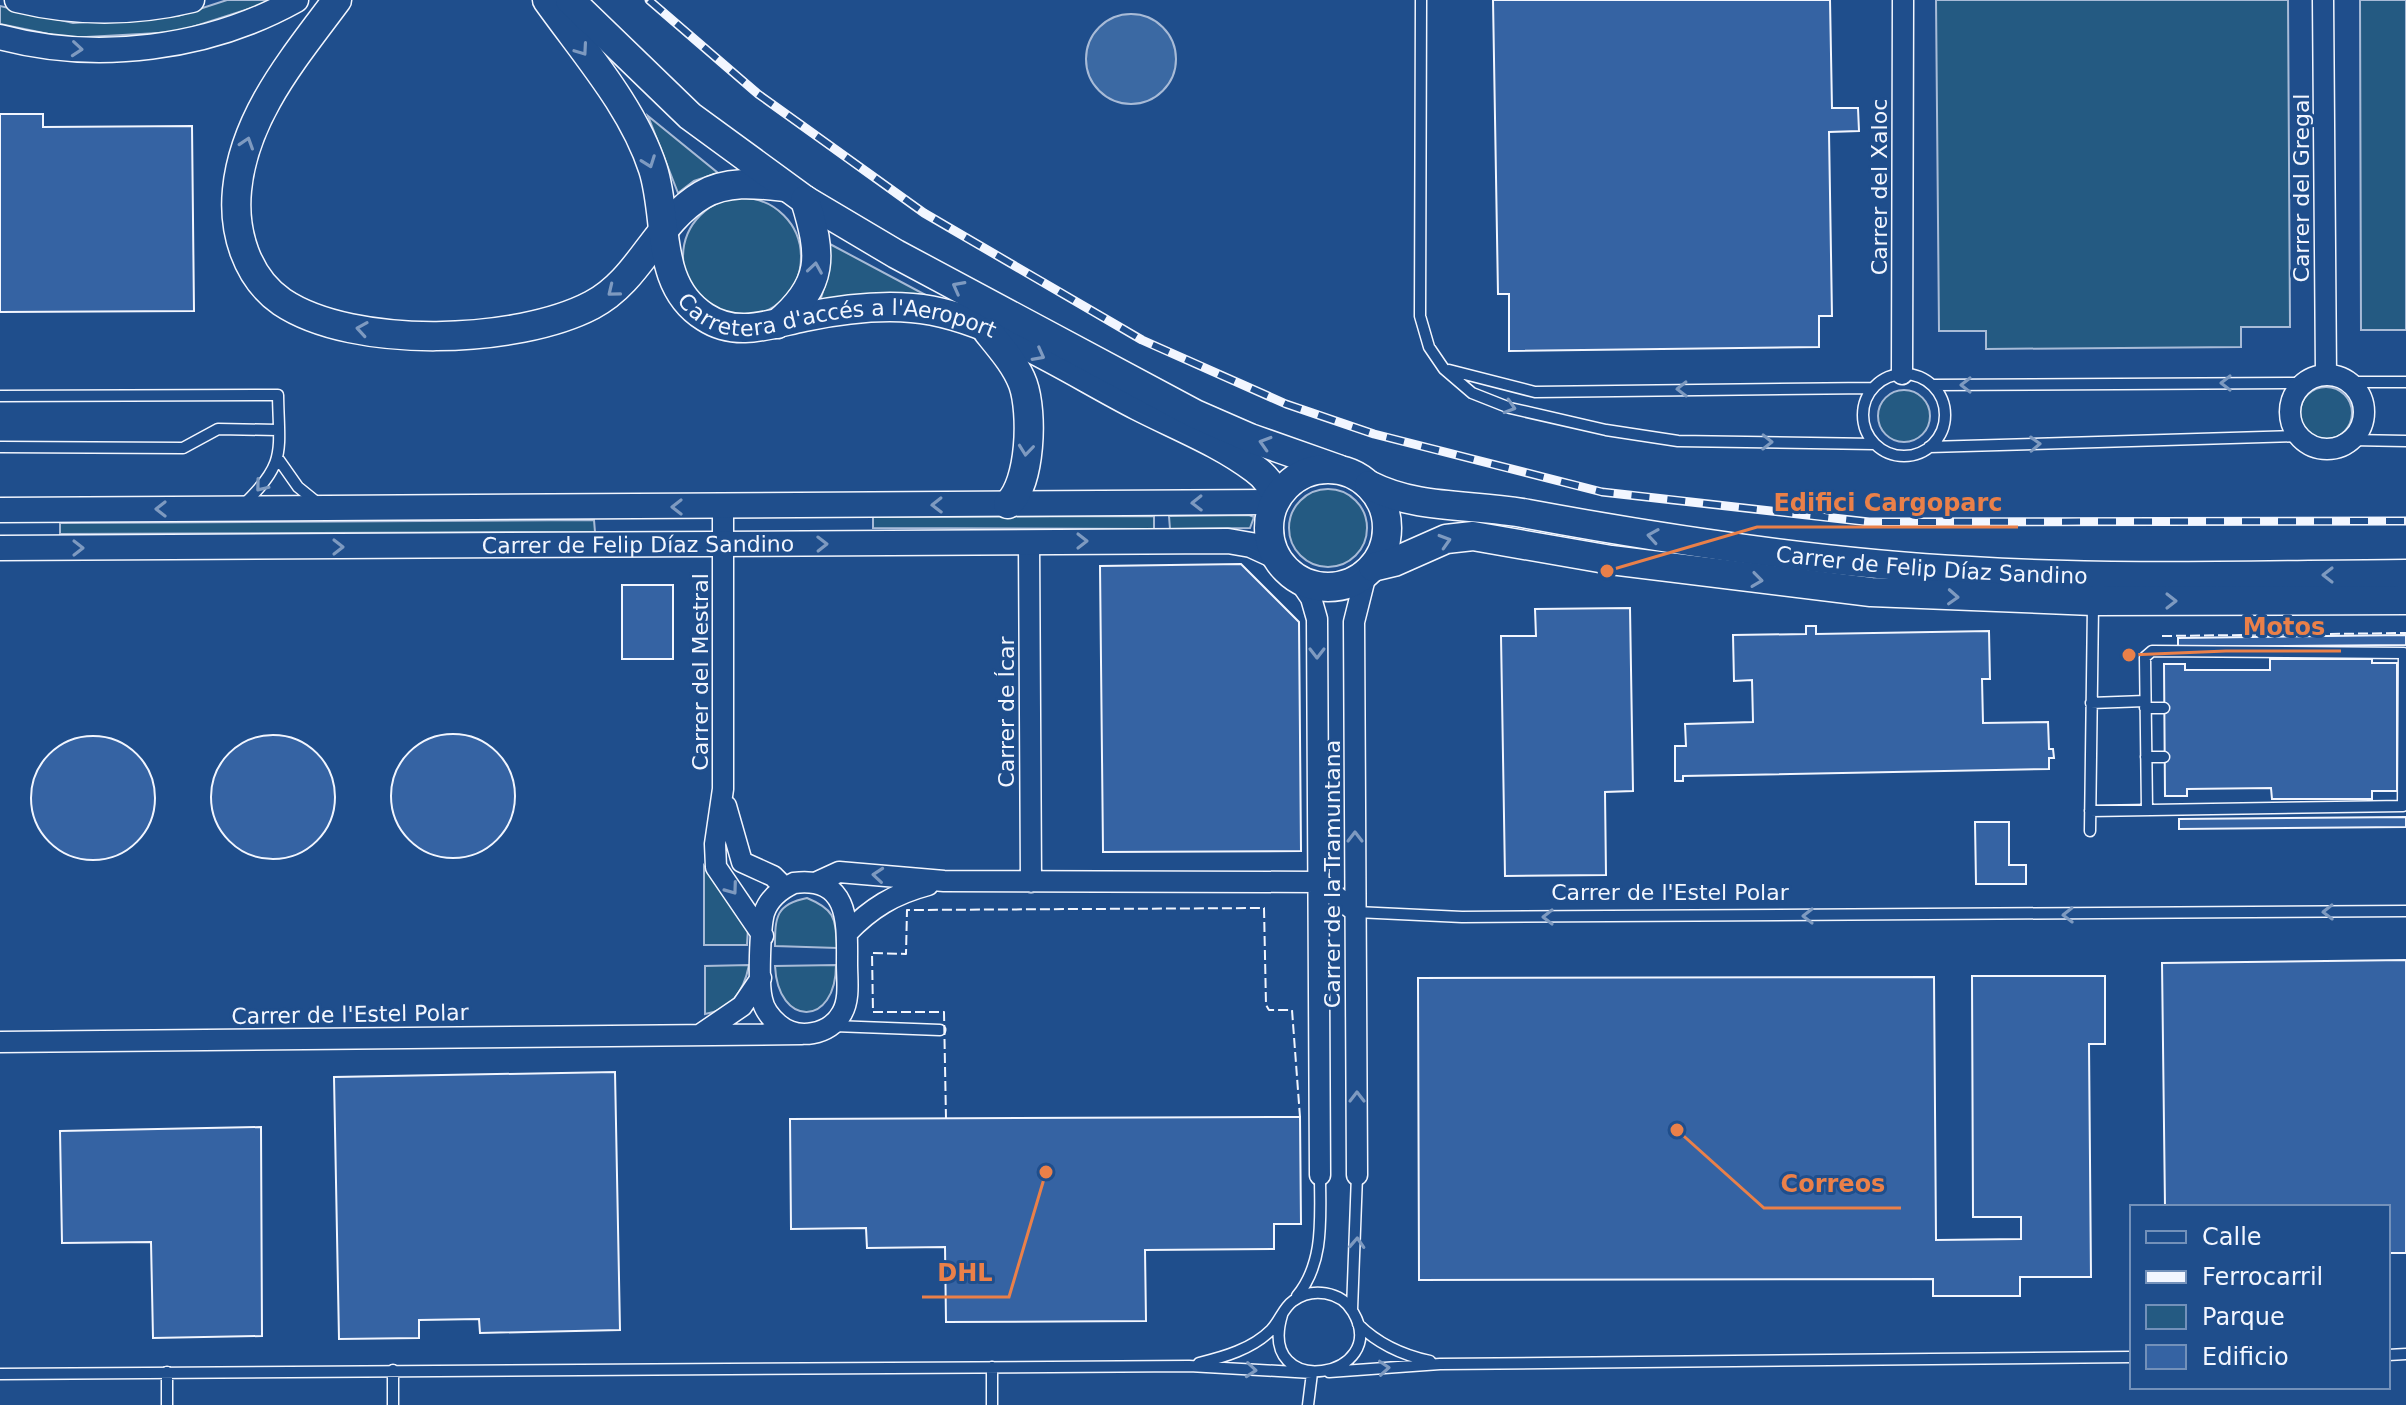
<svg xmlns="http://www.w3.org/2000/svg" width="2406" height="1405" font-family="'DejaVu Sans',sans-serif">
<rect width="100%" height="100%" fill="#1f4e8c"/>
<!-- green -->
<path fill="#245a82" stroke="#a8bbd7" stroke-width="2" d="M227,0H276L177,32L68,38L0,24V6L73,23L178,16Z
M1936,0H2288L2290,327H2241V347L1986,349V331H1939Z
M2360,0H2406V330H2361Z
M648,116L718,173L694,181L678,193Z
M683 257a59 59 0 1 1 118 0a59 59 0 1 1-118 0Z
M828,243L935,300L820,301L827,279Z
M2300 413a26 26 0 1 1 52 0a26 26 0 1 1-52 0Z
M1878 416a26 26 0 1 1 52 0a26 26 0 1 1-52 0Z
M1289 528a39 39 0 1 1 78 0a39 39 0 1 1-78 0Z
M1249,515L1254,517L1250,528L1170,529L1169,516Z
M1154,516V529L873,528V517Z
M594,520L595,532L60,534V523Z
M704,866L748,928L747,945H704Z
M807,898C836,910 835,918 837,948L775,946C775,917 776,904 807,898Z
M749,965C744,991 732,1010 705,1014V966Z
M836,965C836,1027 778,1028 775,966Z"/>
<!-- water -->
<path fill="#3b69a3" stroke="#a8bbd7" stroke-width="2" d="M1086 59a45 45 0 1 1 90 0a45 45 0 1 1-90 0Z"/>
<!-- building -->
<path fill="#3563a3" stroke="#f2f6ff" stroke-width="2" d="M1493,0H1830L1832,108H1858L1859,131L1829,132L1832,316H1819V347L1509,351V294H1498Z
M0,114H43V127L192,126L194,311L0,312Z
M1241,564L1299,622L1301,851L1103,852L1100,566Z
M622,585H673V659H622Z
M1630,608L1633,791L1605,792L1606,875L1505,876L1501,636H1536L1535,609Z
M1806,626H1816V634L1989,631L1990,679H1982L1983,723L2048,722L2049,749H2053L2054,758H2049V769L1683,776V781H1675V746H1686L1685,724L1753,722L1752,680L1734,681L1733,635L1806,634Z
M2406,635V645L2178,647V638Z
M2270,659H2372V663H2397V791H2372V799H2272L2271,788L2187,789V796H2165L2164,664H2185V670H2270Z
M391 796a62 62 0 1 1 124 0a62 62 0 1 1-124 0Z
M211 797a62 62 0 1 1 124 0a62 62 0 1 1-124 0Z
M31 798a62 62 0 1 1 124 0a62 62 0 1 1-124 0Z
M2406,817V827L2179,829V819Z
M1975,822H2009V865H2026V884H1976Z
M2406,960V1253H2388V1207H2165L2162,963Z
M1972,976H2105V1044H2089L2091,1277H2020V1296H1933V1279L1419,1280L1418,978L1934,977L1936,1240L2021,1239V1217H1973Z
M615,1072L620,1330L480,1333L479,1319L419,1320V1338L339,1339L334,1077Z
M1300,1117L1301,1224H1274V1249L1145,1250L1146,1321L946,1322L945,1247L867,1248L866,1228L791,1229L790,1119Z
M261,1127L262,1336L153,1338L151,1242L62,1243L60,1131Z"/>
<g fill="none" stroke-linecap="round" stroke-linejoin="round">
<defs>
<path id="service" d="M1421,0L1420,316L1429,347L1444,369L1472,393L1510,408L1606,430L1678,441L1875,444
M1449,370L1535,392L1872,388
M1863 415a41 41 0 1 1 82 0a41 41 0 1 1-82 0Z
M2349,382H2406
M1932,385L2304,383
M0,396L278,395C279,453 287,463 242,506
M2351,440L2406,441
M0,447L183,448L218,429L278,430
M1929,447L2299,436
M279,460L298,487L319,504
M2091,703L2145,701
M2145,708H2164
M2146,757H2164
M2090,811L2403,806L2404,653L2152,651L2145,657L2147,809
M2090,831L2093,605
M1356,912L1462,917L2406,911
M834,1026L940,1030
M1297,1296C1325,1262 1320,1217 1320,1175
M1352,1310L1357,1175
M1358,1324C1378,1344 1402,1355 1430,1361
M2388,1355L2406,1354
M1199,1363C1224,1357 1252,1349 1271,1330C1280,1321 1283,1308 1293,1301C1312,1287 1341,1291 1353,1312C1392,1378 1256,1402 1282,1315
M992,1367V1405
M393,1370V1405
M167,1372V1405
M1329,1372L1440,1364L2132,1357
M0,1374L1189,1366L1312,1373L1308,1405"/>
<path id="minor" d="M2323,0L2326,375
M1902,374L1903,0
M2290 412a37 37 0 1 1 74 0a37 37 0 1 1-74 0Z
M723,506V789L715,844L716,867L763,936
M1029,542L1031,882
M1298,579L1311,598L1317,619L1320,1175
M726,806L742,862L773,876L784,887
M794,883C851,876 847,925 847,964C847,980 850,999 842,1013C830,1035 797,1041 778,1024C770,1017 764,1010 762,999C758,984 760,928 764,913C769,898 781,889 794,883Z
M815,883L839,872L944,881L1318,882L1356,912
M847,933C871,908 894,894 928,885
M701,1034L742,1006L761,978
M0,1042L802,1034
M1357,1175L1354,622L1366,574"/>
<g id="tertiary">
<path d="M17,0C75,14 134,14 192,0"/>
<path d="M0,37C97,63 208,49 296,0"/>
<path d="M0,510L1275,502"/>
<path id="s1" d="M0,548L1228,541L1251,545L1275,556"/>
</g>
<g id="secondary">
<path d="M337,0C294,58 244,116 237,190C233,231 246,277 282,302C354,350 518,344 592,305C640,280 656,222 702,195C728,180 757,184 785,187"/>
<path id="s2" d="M547,0C584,52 633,107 653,169C669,219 654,285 705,317C737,338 770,324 804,317C838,310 878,305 912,308C988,314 1071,372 1138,406C1177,426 1221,443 1255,469C1266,477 1271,485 1277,497"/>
<path d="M570,0L690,116L805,200L896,254L1195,414L1250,438L1338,469"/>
<path d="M777,324C825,284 822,255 805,200"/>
<path d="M988,332C1001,348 1016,365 1023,384C1033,413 1031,483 1008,504"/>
<circle cx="1328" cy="528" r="59"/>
<path id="s3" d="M1369,485C1420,511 1473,503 1528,514C1674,541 1822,563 1971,571C2116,580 2261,575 2406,574"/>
<path d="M1373,567L1394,562L1446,539L1473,536L1611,560L1871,592L2093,601L2406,600"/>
</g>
</defs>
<!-- service casing -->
<use href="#service" stroke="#f2f6ff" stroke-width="13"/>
<!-- minor casing -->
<use href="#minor" stroke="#f2f6ff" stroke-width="23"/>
<!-- tertiary casing -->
<use href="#tertiary" stroke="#f2f6ff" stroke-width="27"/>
<!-- secondary casing -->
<use href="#secondary" stroke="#f2f6ff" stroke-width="31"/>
<!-- service -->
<use href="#service" stroke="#1f4e8c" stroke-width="10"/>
<!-- minor -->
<use href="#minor" stroke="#1f4e8c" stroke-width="20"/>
<!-- tertiary -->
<use href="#tertiary" stroke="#1f4e8c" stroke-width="24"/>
<!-- secondary -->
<use href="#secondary" stroke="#1f4e8c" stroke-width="28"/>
<defs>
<path id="rail" d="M649,0L758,94L924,213L1142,340L1286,404L1374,434L1602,492L1869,522L2406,521"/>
</defs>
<!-- rail casing -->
<use href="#rail" stroke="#f2f6ff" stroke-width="9"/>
<!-- rail -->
<use href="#rail" stroke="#1f4e8c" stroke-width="6" stroke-dasharray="18" stroke-linecap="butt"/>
<!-- fence -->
<path stroke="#f2f6ff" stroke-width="2" stroke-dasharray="10 4" stroke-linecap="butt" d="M2162,636L2406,633
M946,1119L944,1012H873L872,953L906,954L907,910L1264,908L1266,1005L1269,1010H1292L1300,1117"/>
</g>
<!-- one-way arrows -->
<defs><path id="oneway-chevron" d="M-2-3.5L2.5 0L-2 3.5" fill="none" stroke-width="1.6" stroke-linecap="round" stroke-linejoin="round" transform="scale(2)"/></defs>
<g stroke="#7e9ac0">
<use href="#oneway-chevron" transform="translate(77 49) rotate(5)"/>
<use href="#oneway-chevron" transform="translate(582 50) rotate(55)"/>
<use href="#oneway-chevron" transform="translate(247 143) rotate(-72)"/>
<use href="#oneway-chevron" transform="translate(649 162) rotate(70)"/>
<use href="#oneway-chevron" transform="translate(815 268) rotate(-81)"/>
<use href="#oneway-chevron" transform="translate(958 287) rotate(-152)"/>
<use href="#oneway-chevron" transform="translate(613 291) rotate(141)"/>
<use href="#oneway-chevron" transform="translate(362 329) rotate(-171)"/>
<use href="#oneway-chevron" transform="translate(1039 355) rotate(28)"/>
<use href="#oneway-chevron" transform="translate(2226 383) rotate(180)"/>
<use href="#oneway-chevron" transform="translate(1966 385) rotate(180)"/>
<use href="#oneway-chevron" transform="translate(1682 389) rotate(179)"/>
<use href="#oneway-chevron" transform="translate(1510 407) rotate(17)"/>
<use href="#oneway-chevron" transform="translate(1767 442) rotate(1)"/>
<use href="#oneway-chevron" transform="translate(1265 443) rotate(-163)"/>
<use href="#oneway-chevron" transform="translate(2035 444) rotate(-2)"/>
<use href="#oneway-chevron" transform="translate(1026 450) rotate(96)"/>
<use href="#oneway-chevron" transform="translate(261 486) rotate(129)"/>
<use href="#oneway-chevron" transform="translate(1197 503) rotate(179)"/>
<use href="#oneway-chevron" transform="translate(937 505) rotate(179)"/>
<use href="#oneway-chevron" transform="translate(677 507) rotate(180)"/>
<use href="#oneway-chevron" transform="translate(161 509) rotate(180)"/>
<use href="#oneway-chevron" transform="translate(1653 536) rotate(-171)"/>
<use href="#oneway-chevron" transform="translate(1082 541)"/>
<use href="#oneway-chevron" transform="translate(1445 541) rotate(-17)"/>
<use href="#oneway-chevron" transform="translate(822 544) rotate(-1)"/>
<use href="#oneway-chevron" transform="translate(338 547)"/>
<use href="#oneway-chevron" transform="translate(78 548)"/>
<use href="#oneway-chevron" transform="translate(2328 575) rotate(180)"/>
<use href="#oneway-chevron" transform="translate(1757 580) rotate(8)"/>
<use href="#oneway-chevron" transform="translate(1953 597) rotate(3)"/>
<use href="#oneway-chevron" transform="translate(2171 601)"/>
<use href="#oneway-chevron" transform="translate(1317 653) rotate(90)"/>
<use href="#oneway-chevron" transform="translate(1355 837) rotate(-90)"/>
<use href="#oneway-chevron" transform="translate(878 875) rotate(-175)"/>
<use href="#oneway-chevron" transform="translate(732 889) rotate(54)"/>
<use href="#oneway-chevron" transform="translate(2328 912) rotate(179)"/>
<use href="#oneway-chevron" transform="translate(2068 915) rotate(179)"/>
<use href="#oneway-chevron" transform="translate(1808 916) rotate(180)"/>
<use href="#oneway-chevron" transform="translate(1548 917) rotate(180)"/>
<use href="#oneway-chevron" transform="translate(1357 1097) rotate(-90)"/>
<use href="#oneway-chevron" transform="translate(1357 1243) rotate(-87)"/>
<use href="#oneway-chevron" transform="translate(1384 1368) rotate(-4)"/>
<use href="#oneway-chevron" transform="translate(1251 1370) rotate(5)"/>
</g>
<g text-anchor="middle" stroke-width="6" stroke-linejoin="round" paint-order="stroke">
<!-- street labels -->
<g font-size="22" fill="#f2f6ff" stroke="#1f4e8c">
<text transform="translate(1879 187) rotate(-90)" y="8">Carrer del Xaloc</text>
<text transform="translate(2301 188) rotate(-90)" y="8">Carrer del Gregal</text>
<text dy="8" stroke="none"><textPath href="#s2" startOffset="496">Carretera d'accés a l'Aeroport</textPath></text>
<text dy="8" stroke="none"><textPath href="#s1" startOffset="638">Carrer de Felip Díaz Sandino</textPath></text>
<text dy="8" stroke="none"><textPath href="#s3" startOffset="570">Carrer de Felip Díaz Sandino</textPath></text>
<text transform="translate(700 672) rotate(-90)" y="8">Carrer del Mestral</text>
<text transform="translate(1006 712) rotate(-90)" y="8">Carrer de Ícar</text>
<text transform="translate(1332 874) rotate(-90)" y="8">Carrer de la Tramuntana</text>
<text x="1670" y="900">Carrer de l'Estel Polar</text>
<text transform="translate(350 1014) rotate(-1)" y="8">Carrer de l'Estel Polar</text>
</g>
</g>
<!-- callouts -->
<path fill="none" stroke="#ea8049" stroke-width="3" d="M1607 571L1757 527H2018M2129 655L2226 651H2341M1677 1130L1764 1208H1901M1046 1172L1009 1297H922"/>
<g fill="#ea8049" stroke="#1f4e8c" stroke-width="3">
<circle cx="1607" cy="571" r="8"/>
<circle cx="2129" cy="655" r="8"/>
<circle cx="1677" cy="1130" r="8"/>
<circle cx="1046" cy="1172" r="8"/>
</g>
<g font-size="24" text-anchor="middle" font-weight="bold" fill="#ea8049" stroke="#1f4e8c" stroke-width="6" stroke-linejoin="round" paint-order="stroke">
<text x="1888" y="511">Edifici Cargoparc</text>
<text x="2284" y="635">Motos</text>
<text x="1833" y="1192">Correos</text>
<text x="965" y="1281">DHL</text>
</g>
<!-- legend -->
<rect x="2130" y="1205" width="260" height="184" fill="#1f4e8c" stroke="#7391ba" stroke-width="2"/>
<rect x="2146" y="1231" width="40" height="12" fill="#1f4e8c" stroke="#7391ba" stroke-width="2"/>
<text x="2202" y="1245" font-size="24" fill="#f2f6ff">Calle</text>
<rect x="2146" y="1271" width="40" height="12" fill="#f2f6ff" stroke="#7391ba" stroke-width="2"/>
<text x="2202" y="1285" font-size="24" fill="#f2f6ff">Ferrocarril</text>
<rect x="2146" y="1305" width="40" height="24" fill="#245a82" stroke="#7391ba" stroke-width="2"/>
<text x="2202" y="1325" font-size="24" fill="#f2f6ff">Parque</text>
<rect x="2146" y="1345" width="40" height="24" fill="#3563a3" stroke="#7391ba" stroke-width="2"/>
<text x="2202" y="1365" font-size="24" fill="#f2f6ff">Edificio</text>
</svg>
